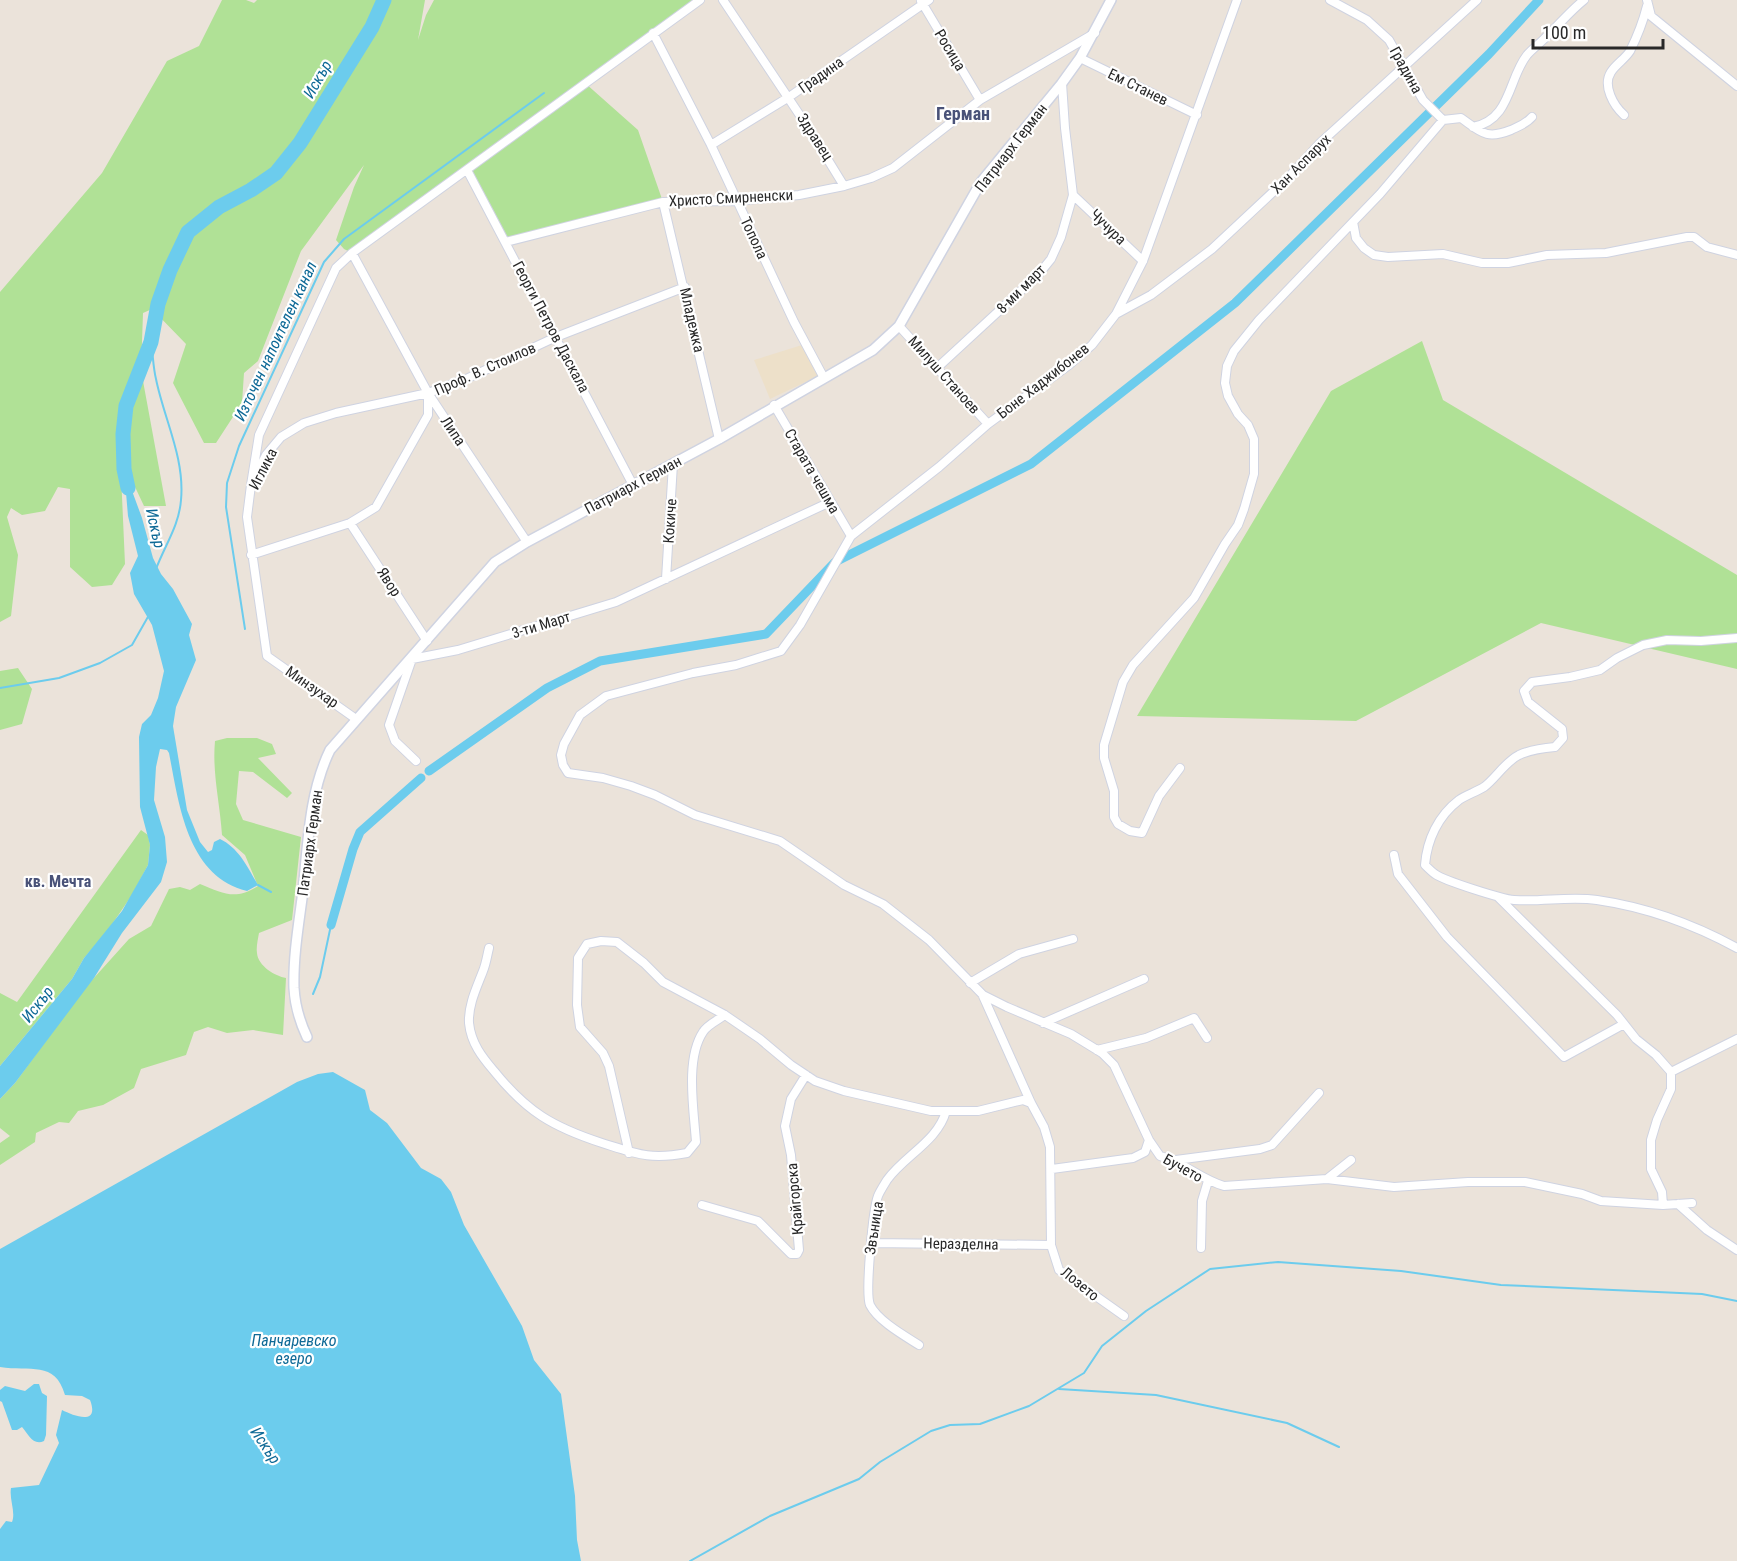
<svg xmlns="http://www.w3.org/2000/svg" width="1737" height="1561" font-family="'Roboto Condensed',sans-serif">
<rect width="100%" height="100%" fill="#ebe3da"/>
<!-- education -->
<path fill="#ede0c9" d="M802,345L818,376L770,399L754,360Z"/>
<!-- green -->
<path fill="#b0e196" d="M222,0H246L254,3L257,0H425L418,40L426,15L434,0H700L585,83L638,130L663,202L506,242L466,170L352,253L344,249L336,240L354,187L364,165L301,251L258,361L244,373L242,403L216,443H204L173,383L186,344L152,309L143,313L141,370L166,506H144L128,472L121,474L125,564L112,585L92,587L70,567V489L58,487L45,511L22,515L11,508L7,517L18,555L11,616L0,622V292L102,173L167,61L199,46Z
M1422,341L1443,400L1737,575V669L1541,623L1356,721L1137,716L1331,391Z
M18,668L32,689L22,724L0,730V671Z
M227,738H257L272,744L276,754L258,758L292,793L287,798L253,772L239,771L236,804L243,820L301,837L292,920L259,933C258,939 256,947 257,953C258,966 275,976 286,978L283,1035L253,1030L227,1033L208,1027L194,1032L186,1055L141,1069L134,1088L103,1105L78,1111L69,1123L59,1122L36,1133L35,1142L0,1165V1143L10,1136L0,1128V1099L15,1083L84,989L129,939L151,926L169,889L180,887L190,890L200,884C223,893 235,901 258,886L245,855L222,835C220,803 212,773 215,741Z
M141,830L148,835L150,845L148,865L132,895L106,933L84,958L72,979L0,1066V993L17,1002Z"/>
<!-- water -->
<path fill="#6ccced" d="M124,469L142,518L153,558L161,574L173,589L192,624L189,635L196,660L176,707L173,726L187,810L200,842L208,852L212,850L214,842L220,839C239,848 248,868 258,885L247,891C187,876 179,804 169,753L167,750L160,749L156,767L154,800L165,837L167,862L161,882L122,933L94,978L15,1083L0,1099V1066L72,979L84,958L122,911L148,865L150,845L140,807L139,737L142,724L151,715L158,698L164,671L152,625L134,594L130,573L138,556L128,516Z
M333,1072L365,1090L370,1110L387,1123L421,1168L441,1179L451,1192L464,1225L522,1326L534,1360L561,1394L575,1496L577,1540L581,1561H0V1529L6,1521L12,1522C16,1512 9,1499 11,1488L39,1485L59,1443L56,1435L62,1410C74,1416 100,1426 90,1400L82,1396L65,1395C55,1360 30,1372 0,1367V1249L297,1082L318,1074Z
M34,1384H39L42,1393L47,1396L46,1435L44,1441C33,1446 28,1434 22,1427L17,1430H12L2,1402L0,1401V1390L5,1386L25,1391Z"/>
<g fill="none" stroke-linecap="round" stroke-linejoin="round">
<!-- stream -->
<path stroke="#6ccced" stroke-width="2" d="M151,342C153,354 153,367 156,379C164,419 185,458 181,500C179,526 165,545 156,569
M245,629L226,507L227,483L239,446L324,262L344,239L544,93
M0,688L59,678L100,663L132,645L149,615
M258,885L271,892
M313,994L320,977L331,925
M1059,1389L1156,1395L1287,1423L1339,1447
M690,1561L770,1516L859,1479L880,1462L931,1431L950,1425L980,1424L1029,1406L1084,1373L1102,1346L1146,1311L1210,1269L1278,1262L1401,1271L1501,1285L1702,1294L1737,1301"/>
<!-- canal -->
<path stroke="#6ccced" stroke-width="9" d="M429,771L547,688L600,661L766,634L835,562L1031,464L1235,303L1489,54L1539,0
M331,925L353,849L360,832L421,778"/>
<!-- river -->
<path stroke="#6ccced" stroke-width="15" d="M128,488L124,469L123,434L126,406L151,342L158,304L170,270L188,232L219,207L251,190L276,173L300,143L372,27L384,0"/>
<defs>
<path id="minor" d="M723,0L809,129L844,186
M1237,0L1143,261L1116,314L1092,345L1069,365L988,424L939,467L851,536L800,625L781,651L736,665L693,673L606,696L580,715L564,744L561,755L563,765L568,773L603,778L631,786L655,795L695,815L780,841L844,885L883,904L929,940L983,995L1007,1007L1071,1034L1102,1053L1114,1065L1149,1140L1160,1156C1184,1162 1200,1179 1224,1186L1327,1179L1351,1160
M1330,0L1367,20L1389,40L1423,100L1443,120
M1647,0L1651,16L1737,86
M921,1L980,100
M653,33L711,145L794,322L824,378
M1080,58L1197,115
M1624,115C1614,106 1602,86 1611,72C1616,64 1625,59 1630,51C1637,37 1643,22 1647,6
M1532,117C1526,124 1519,126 1511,130C1486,140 1481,132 1461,118L1443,120L1380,194L1353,222L1356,238L1364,248L1374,255L1388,257L1443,254L1482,263H1508L1547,255L1606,253L1687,237H1694L1707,247L1737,255
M1473,127C1511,120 1508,79 1527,55C1532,49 1538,45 1544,39C1558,26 1569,12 1584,0
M711,145L789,97L929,0
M467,170L633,485
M1073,195L1143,261
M663,202L719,439
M506,242L663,202L736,201L799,195L844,186L871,178L893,168L980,100L1095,33
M352,253L428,393L527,542
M1116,314L1151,295L1212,249L1288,178L1319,144L1477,0
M899,326L988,424
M938,367L1038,275L1051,259L1061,237L1073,195L1065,128L1062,83
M774,405L851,536
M251,485L259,435L336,268L352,253L700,0
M350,523L427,641
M251,555L350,523L376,507L428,415V393L466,379L556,337L685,287
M666,579L673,464
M1737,638L1701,641L1667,640L1643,645L1617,658L1600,670L1570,677L1532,682L1524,691L1528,702L1562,729L1563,738L1555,747C1543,748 1530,750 1519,755C1505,762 1496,778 1484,787C1476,792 1466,795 1459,800C1438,816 1427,840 1425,865C1428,868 1432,872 1435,874C1445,881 1502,899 1514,900C1542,902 1570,896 1597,900C1645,907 1695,925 1737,948
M356,719L267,656L247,517L251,485L266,455L281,437L304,423L336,413L428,393
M416,761L395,741L389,725L412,659L458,650L616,602L830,502
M1180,768L1159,796L1142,833L1130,831L1118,824L1114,817V791L1104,758V745L1123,682L1133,665L1194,598L1225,544L1238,525L1244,509L1254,474V439L1248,425L1238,414L1228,396L1225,383L1227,366L1234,351L1259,320L1353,222
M1394,855L1398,874L1447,937L1564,1057L1624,1024
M1498,897L1617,1015L1636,1039L1656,1055L1671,1072V1089L1657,1120L1651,1140V1169L1662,1192L1663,1205
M489,948C487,956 486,964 483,971C477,987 468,1005 469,1023C471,1043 482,1057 494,1071C527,1112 553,1127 602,1143C637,1154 650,1160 687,1153L696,1142C694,1111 685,1059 703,1032C707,1025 718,1020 725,1015
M970,983L1019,954L1073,939
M983,996L1031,1103L1044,1127L1050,1147L1051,1245L1059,1270L1124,1316
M1043,1023L1144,979
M1097,1050L1146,1038L1194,1018L1207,1038
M1671,1072L1737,1039
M629,1153L609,1066L603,1053L580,1027L577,1005L578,958L587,944L601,941L617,942L644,963L663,982L725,1015L760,1039L791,1065L815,1081L844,1091L931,1111H978L1023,1100L1031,1103
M1176,1160L1260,1149L1272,1145L1319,1093
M1052,1169L1133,1158L1145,1152L1149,1140
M1327,1179L1394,1187L1468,1182H1525L1582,1194L1601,1201L1663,1205L1692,1203
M1678,1204L1707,1230L1737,1250
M702,1205L758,1221L791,1254H797L799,1250L791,1155L785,1126L791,1099L806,1075
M872,1243L1051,1245
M1201,1248L1202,1201L1208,1181
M919,1345C905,1336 878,1321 870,1305C865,1293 873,1209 878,1196C880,1191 884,1185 887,1180C904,1156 938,1141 946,1111"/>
<path id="tertiary" d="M307,1037C299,1020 295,1006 294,988C293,956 299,922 303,891C308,844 309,793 330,750L495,562L527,542L719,439L873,350L899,326L981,182L1062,83L1080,58L1111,0"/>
</defs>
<!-- minor casing -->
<use href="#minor" stroke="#cfd3e1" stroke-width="10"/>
<!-- tertiary casing -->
<use href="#tertiary" stroke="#cfd3e1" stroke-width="12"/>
<!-- minor -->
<use href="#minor" stroke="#fff" stroke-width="8"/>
<!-- tertiary -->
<use href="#tertiary" stroke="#fff" stroke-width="9"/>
</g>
<g text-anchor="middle" stroke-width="4.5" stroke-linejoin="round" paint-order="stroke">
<!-- street labels -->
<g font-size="15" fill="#282828" stroke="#fff">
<text transform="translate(950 50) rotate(59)" y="5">Росица</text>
<text transform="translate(1406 70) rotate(61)" y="5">Градина</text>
<text transform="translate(821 75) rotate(-35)" y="5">Градина</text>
<text transform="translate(1138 87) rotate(26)" y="5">Ем Станев</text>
<text transform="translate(815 137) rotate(57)" y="5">Здравец</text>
<text transform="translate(1011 148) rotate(-52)" y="5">Патриарх Герман</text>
<text transform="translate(1301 164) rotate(-45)" y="5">Хан Аспарух</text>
<text transform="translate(731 198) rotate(-3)" y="5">Христо Смирненски</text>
<text transform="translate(1108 227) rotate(44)" y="5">Чучура</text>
<text transform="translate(754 238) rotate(65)" y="5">Топола</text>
<text transform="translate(1021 289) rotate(-45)" y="5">8-ми март</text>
<text transform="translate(692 320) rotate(77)" y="5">Младежка</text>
<text transform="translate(551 327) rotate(62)" y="5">Георги Петров Даскала</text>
<text transform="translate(485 369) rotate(-24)" y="5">Проф. В. Стоилов</text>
<text transform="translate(944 375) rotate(48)" y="5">Милуш Станоев</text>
<text transform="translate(1043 381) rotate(-38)" y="5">Боне Хаджибонев</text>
<text transform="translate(453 431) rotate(56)" y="5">Липа</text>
<text transform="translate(263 469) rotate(-63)" y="5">Иглика</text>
<text transform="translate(812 471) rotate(60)" y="5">Старата чешма</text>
<text transform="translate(633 485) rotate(-28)" y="5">Патриарх Герман</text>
<text transform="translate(670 521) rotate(-86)" y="5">Кокиче</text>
<text transform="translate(389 582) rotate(57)" y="5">Явор</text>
<text transform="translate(541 625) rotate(-17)" y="5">3-ти Март</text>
<text transform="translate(312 687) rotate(35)" y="5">Минзухар</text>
<text transform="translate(310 843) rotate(-82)" y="5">Патриарх Герман</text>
<text transform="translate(1183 1168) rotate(29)" y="5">Бучето</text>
<text transform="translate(795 1199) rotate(-95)" y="5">Крайгорска</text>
<text transform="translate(874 1228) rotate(-81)" y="5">Звъница</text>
<text transform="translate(961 1244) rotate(1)" y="5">Неразделна</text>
<text transform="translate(1080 1284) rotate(39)" y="5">Лозето</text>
</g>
<!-- water labels -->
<g font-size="16" font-style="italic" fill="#0e6996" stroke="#fff">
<text transform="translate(317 79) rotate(-60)" y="6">Искър</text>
<text transform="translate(275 341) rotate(-65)" y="6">Източен напоителен канал</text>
<text transform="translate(156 528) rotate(77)" y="6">Искър</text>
<text transform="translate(37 1004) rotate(-52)" y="6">Искър</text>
<text x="294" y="1346">Панчаревско<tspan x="294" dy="18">езеро</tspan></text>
<text transform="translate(266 1445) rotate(56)" y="6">Искър</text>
</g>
<!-- neighbourhood labels -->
<g font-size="16" font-weight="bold" fill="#495278" stroke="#fff">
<text x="58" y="887">кв. Мечта</text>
</g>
<!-- quarter labels -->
<g font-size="18" font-weight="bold" fill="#495278" stroke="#fff">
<text x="963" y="120">Герман</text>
</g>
</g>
<!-- scale -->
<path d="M1533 39v9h130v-9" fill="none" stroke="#282828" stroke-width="3"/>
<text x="1542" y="39" font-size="18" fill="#282828" stroke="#ffffff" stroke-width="4.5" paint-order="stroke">100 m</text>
</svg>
